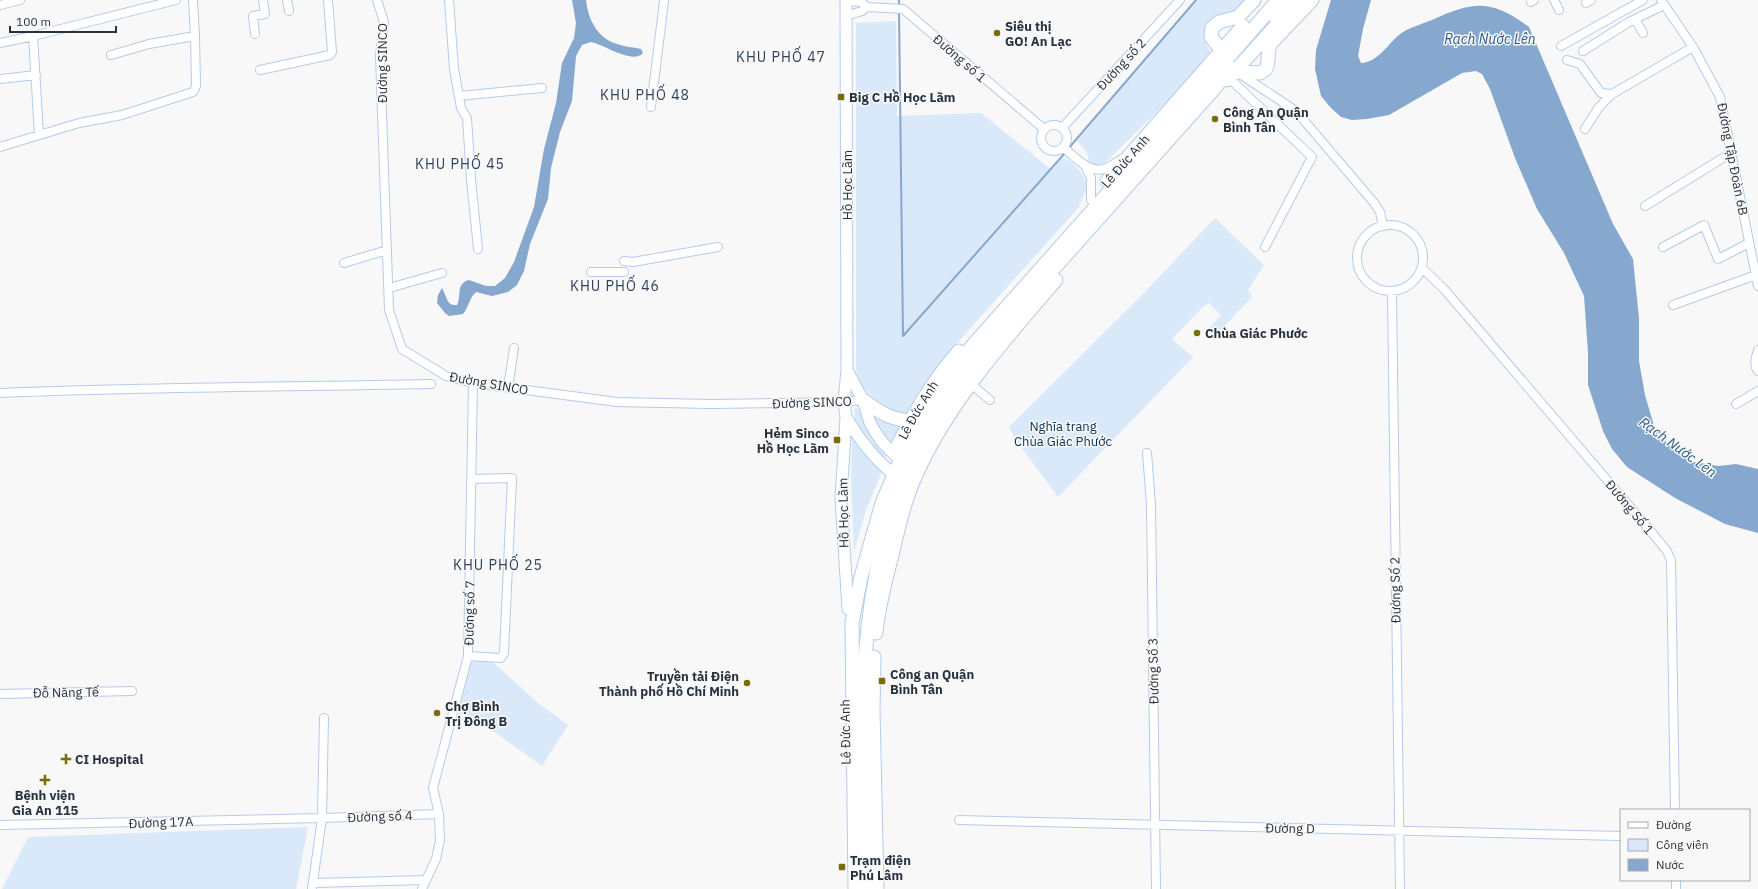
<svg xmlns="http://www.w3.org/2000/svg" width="1758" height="889" font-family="'IBM Plex Sans',sans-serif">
<rect width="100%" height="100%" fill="#f8f8f8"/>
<!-- green -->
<path fill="#dae9fa" d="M1196,0H1251L1235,16L1209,23L1205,42L1210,51L1207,62L1101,167L1090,165L1086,151L1077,141Z
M896,21L897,116L981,113L1052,170L1062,158C1075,161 1083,174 1088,186L1079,207L942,360L906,415C891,414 868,397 861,384C858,380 857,374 856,369V23Z
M1215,218L1264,265L1248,290L1252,297L1215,336L1208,330L1221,315L1209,303L1203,307L1172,339L1193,357L1058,497L1016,440L1009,427L1144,293Z
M858,408L864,421L887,455L884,460L855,425L854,409Z
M873,412L901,428L894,444C881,436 876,427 873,412Z
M852,437L882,472L866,510L854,551L851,482Z
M479,661H489L495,664L538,703L568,725L542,766L479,721L456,712L469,664L472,662Z
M308,827L296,889H2L28,837Z"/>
<!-- water -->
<path fill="#86a8cf" d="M572,0H586C588,19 597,38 617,44C625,47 633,47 641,49L643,53C633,65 603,44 591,42L582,45L576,56L572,101L560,132L551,168L548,199L530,244L524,271L517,285L508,292L492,296L476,292C469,298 469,307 463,314L449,316L445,313L437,303L438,295L442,288C447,296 446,306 457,305C462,296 455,284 469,280L486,286H495L505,278L514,262L534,207L544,149L556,103L562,63L574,38L576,23Z
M1331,0H1371L1363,29L1358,56L1361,63C1378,62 1386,46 1399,35C1407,28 1422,24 1432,20C1475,0 1492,0 1529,27L1613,224L1633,259L1639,318V361L1645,395L1654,426L1666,442L1694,462L1718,466L1736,464L1758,469V533L1725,524L1675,498L1627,467L1612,449L1603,431L1588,385V353L1584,296L1564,253L1537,209L1515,158L1490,89L1482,74L1476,71L1462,73L1389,115L1367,119L1352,120L1341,117L1331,108L1321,96L1315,69L1316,50Z"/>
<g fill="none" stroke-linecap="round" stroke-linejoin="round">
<!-- stream -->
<path stroke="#86a8cf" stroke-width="2" d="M899,7V0
M899,11L903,336
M1068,149L1196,0
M903,336L1065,153"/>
<defs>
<path id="minor" d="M287,0L289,11
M377,0L384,22L380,56L389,310L402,349L446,376L473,383L617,402L710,404L844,402L863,400
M449,0L454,69L461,108L467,118L471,179L478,249
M1554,0L1559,10
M1661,0L1693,47L1720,97L1758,286
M846,1L861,2L867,7L903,9L1044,129
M1531,2L1534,0
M1586,3L1591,0
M0,5L20,0
M846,16L862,11L867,7
M1635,19L1643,33
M255,34L253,16L265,14L263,0
M33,36L39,135
M0,43L33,36L176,0
M1561,46L1643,0
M1583,51L1629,22L1664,5
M111,55L149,44L195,36L193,0
M1567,60L1580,64L1601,93L1612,94
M260,70L330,55L332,52L328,0
M1240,74L1296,111L1375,204L1380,212L1383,226
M1227,76L1312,157L1265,247
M0,79L36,75
M459,96L542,88
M651,107L664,1
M1041 138a13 13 0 1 1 26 0a13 13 0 1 1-26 0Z
M1062,128L1180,0
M1585,129L1599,107L1612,94L1693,47
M0,147L79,123L122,115L193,92L196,86L195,36
M1063,147C1074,156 1088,173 1104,169C1110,167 1116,162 1122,159
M1085,166L1091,178V200
M1645,206L1731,153
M1357 258a33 33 0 1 1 66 0a33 33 0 1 1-66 0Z
M1663,247L1704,225L1718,259L1749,243
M624,261L633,262L718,247
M344,263L387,250
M1422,268L1444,289L1648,528L1667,551L1671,561L1675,810
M591,272H624
M389,288L442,273
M1392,292L1400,889
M1673,305L1756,275
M1758,350C1756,357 1753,365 1758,371
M971,384L990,400
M508,388L514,348
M0,393C144,387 287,387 431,384
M1736,404L1758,391
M1147,453L1151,504L1156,889
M468,656L501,658L504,653L512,478L471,479
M0,694L132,691
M959,820L1621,836
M0,825L322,818L439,814
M1676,880V889
M314,883L426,880
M312,889L322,818L324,718
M422,889L436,859L440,840L439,814L433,788L468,656L473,383"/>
<path id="secondary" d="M846,0L847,370L844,402L846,417L841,498L848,609
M847,370L863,400L870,423L876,433L883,443L900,460
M846,417C860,441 876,462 900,479"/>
<g id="trunk">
<path d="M1275,17L1289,0"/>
<path d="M1222,51L1211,37L1212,28L1219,22L1238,17L1254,0"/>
<path d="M1236,72L1260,73L1266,69C1270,61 1266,52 1271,43L1312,0"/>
<path d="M1227,80L1299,0"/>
<path d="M1107,181L1243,26"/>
<path d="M863,400C886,417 890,418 918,423"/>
<path id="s1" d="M895,451C913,415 932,381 959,351"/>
<path d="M876,633C878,608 885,583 891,559C898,530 904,501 916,475C948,403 1005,339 1056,280"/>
<path d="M874,657L873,709L877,889"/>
<path d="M855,889L852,623L861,577L882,503L900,461L920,423L939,392L972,346L1227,59L1278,0"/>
<path d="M865,889C863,771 854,650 885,535C889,524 891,512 895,500C918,437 959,381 1000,329L1214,89L1230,68"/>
</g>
</defs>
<!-- minor casing -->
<use href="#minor" stroke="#b3cce9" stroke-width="10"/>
<!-- secondary casing -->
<use href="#secondary" stroke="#b3cce9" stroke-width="13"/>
<!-- trunk casing -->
<use href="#trunk" stroke="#b3cce9" stroke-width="15"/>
<!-- minor -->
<use href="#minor" stroke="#fff" stroke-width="8"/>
<!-- secondary -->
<use href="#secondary" stroke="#fff" stroke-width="11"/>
<!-- trunk -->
<use href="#trunk" stroke="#fff" stroke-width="13"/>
</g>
<!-- markers -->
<g fill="#796d09" stroke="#f8f8f8" stroke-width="1.5">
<circle cx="997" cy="33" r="4"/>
<rect x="837" y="93" width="8" height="8" rx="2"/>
<circle cx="1215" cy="119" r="4"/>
<circle cx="1197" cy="333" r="4"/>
<rect x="833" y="436" width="8" height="8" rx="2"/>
<rect x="878" y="677" width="8" height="8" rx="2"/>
<circle cx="747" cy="683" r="4"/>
<circle cx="437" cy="713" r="4"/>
<path d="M64 753h4v4h4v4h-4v4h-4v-4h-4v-4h4z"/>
<path d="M43 774h4v4h4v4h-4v4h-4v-4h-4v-4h4z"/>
<rect x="838" y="863" width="8" height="8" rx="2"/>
</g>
<g text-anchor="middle" stroke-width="3" stroke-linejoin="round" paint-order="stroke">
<!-- poi labels -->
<g font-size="13" font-weight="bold" fill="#28323d" stroke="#f8f8f8" text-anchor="start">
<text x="1005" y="31">Siêu thị<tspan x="1005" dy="15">GO! An Lạc</tspan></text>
<text x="849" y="102">Big C Hồ Học Lãm</text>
<text x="1223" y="117">Công An Quận<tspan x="1223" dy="15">Bình Tân</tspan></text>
<text x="1205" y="338">Chùa Giác Phước</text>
<text x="829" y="438" text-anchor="end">Hẻm Sinco<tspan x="829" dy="15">Hồ Học Lãm</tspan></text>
<text x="890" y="679">Công an Quận<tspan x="890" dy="15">Bình Tân</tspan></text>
<text x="739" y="681" text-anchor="end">Truyền tải Điện<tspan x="739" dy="15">Thành phố Hồ Chí Minh</tspan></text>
<text x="445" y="711">Chợ Bình<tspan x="445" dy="15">Trị Đông B</tspan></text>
<text x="75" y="764">CI Hospital</text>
<text x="45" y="800" text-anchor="middle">Bệnh viện<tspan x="45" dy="15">Gia An 115</tspan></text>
<text x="850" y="865">Trạm điện<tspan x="850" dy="15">Phú Lâm</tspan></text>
</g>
<!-- street labels -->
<g font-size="13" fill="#28323d" stroke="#f8f8f8">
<text transform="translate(960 58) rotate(41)" y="5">Đường số 1</text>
<text transform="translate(382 63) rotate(-90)" y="5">Đường SINCO</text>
<text transform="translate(1121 64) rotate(-47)" y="5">Đường số 2</text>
<text transform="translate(1733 159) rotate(79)" y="5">Đường Tập Đoàn 6B</text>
<text transform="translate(1125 161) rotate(-49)" y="5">Lê Đức Anh</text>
<text transform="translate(847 185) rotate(-90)" y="5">Hồ Học Lãm</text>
<text transform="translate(489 383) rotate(10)" y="5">Đường SINCO</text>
<text transform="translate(812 402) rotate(-2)" y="5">Đường SINCO</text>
<text dy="5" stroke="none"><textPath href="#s1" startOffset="47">Lê Đức Anh</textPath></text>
<text transform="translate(1630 507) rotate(50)" y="5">Đường Số 1</text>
<text transform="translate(843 513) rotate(-91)" y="5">Hồ Học Lãm</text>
<text transform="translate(1395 590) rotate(-91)" y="5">Đường Số 2</text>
<text transform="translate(469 613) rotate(-89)" y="5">Đường số 7</text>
<text transform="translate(1153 671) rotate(-91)" y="5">Đường Số 3</text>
<text transform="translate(66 692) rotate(-1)" y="5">Đỗ Năng Tế</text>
<text transform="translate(845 732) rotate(-91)" y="5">Lê Đức Anh</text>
<text transform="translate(380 816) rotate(-2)" y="5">Đường số 4</text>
<text transform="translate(161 822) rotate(-2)" y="5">Đường 17A</text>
<text transform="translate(1290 828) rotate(1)" y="5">Đường D</text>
</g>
<!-- park labels -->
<g font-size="13" fill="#0b3156" stroke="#f8f8f8">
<text x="1063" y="431">Nghĩa trang<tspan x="1063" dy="15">Chùa Giác Phước</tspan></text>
</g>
<!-- water labels -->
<g font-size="14" font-style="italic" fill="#29598c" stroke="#f8f8f8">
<text x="1490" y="44">Rạch Nước Lên</text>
<text transform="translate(1678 447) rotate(36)" y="5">Rạch Nước Lên</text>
</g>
<!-- neighbourhood labels -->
<g font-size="14" letter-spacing="1" fill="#2e435b" stroke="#f8f8f8">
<text x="781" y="62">KHU PHỐ 47</text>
<text x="645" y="100">KHU PHỐ 48</text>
<text x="460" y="169">KHU PHỐ 45</text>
<text x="615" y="291">KHU PHỐ 46</text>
<text x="498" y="570">KHU PHỐ 25</text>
</g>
</g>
<!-- legend -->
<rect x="1620" y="809" width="130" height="72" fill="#f8f8f8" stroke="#a5a9ad"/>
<rect x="1628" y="822" width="20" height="6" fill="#ffffff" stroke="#a5a9ad"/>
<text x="1656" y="829" font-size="12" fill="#28323d">Đường</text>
<rect x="1628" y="839" width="20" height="12" fill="#dae9fa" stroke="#a5a9ad"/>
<text x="1656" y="849" font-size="12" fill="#28323d">Công viên</text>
<rect x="1628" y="859" width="20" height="12" fill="#86a8cf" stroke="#a5a9ad"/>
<text x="1656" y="869" font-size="12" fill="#28323d">Nước</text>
<!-- scale -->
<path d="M10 26v6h106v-6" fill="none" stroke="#28323d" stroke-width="2"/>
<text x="16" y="26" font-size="12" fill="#28323d" stroke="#f8f8f8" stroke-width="3" paint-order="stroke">100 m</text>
</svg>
